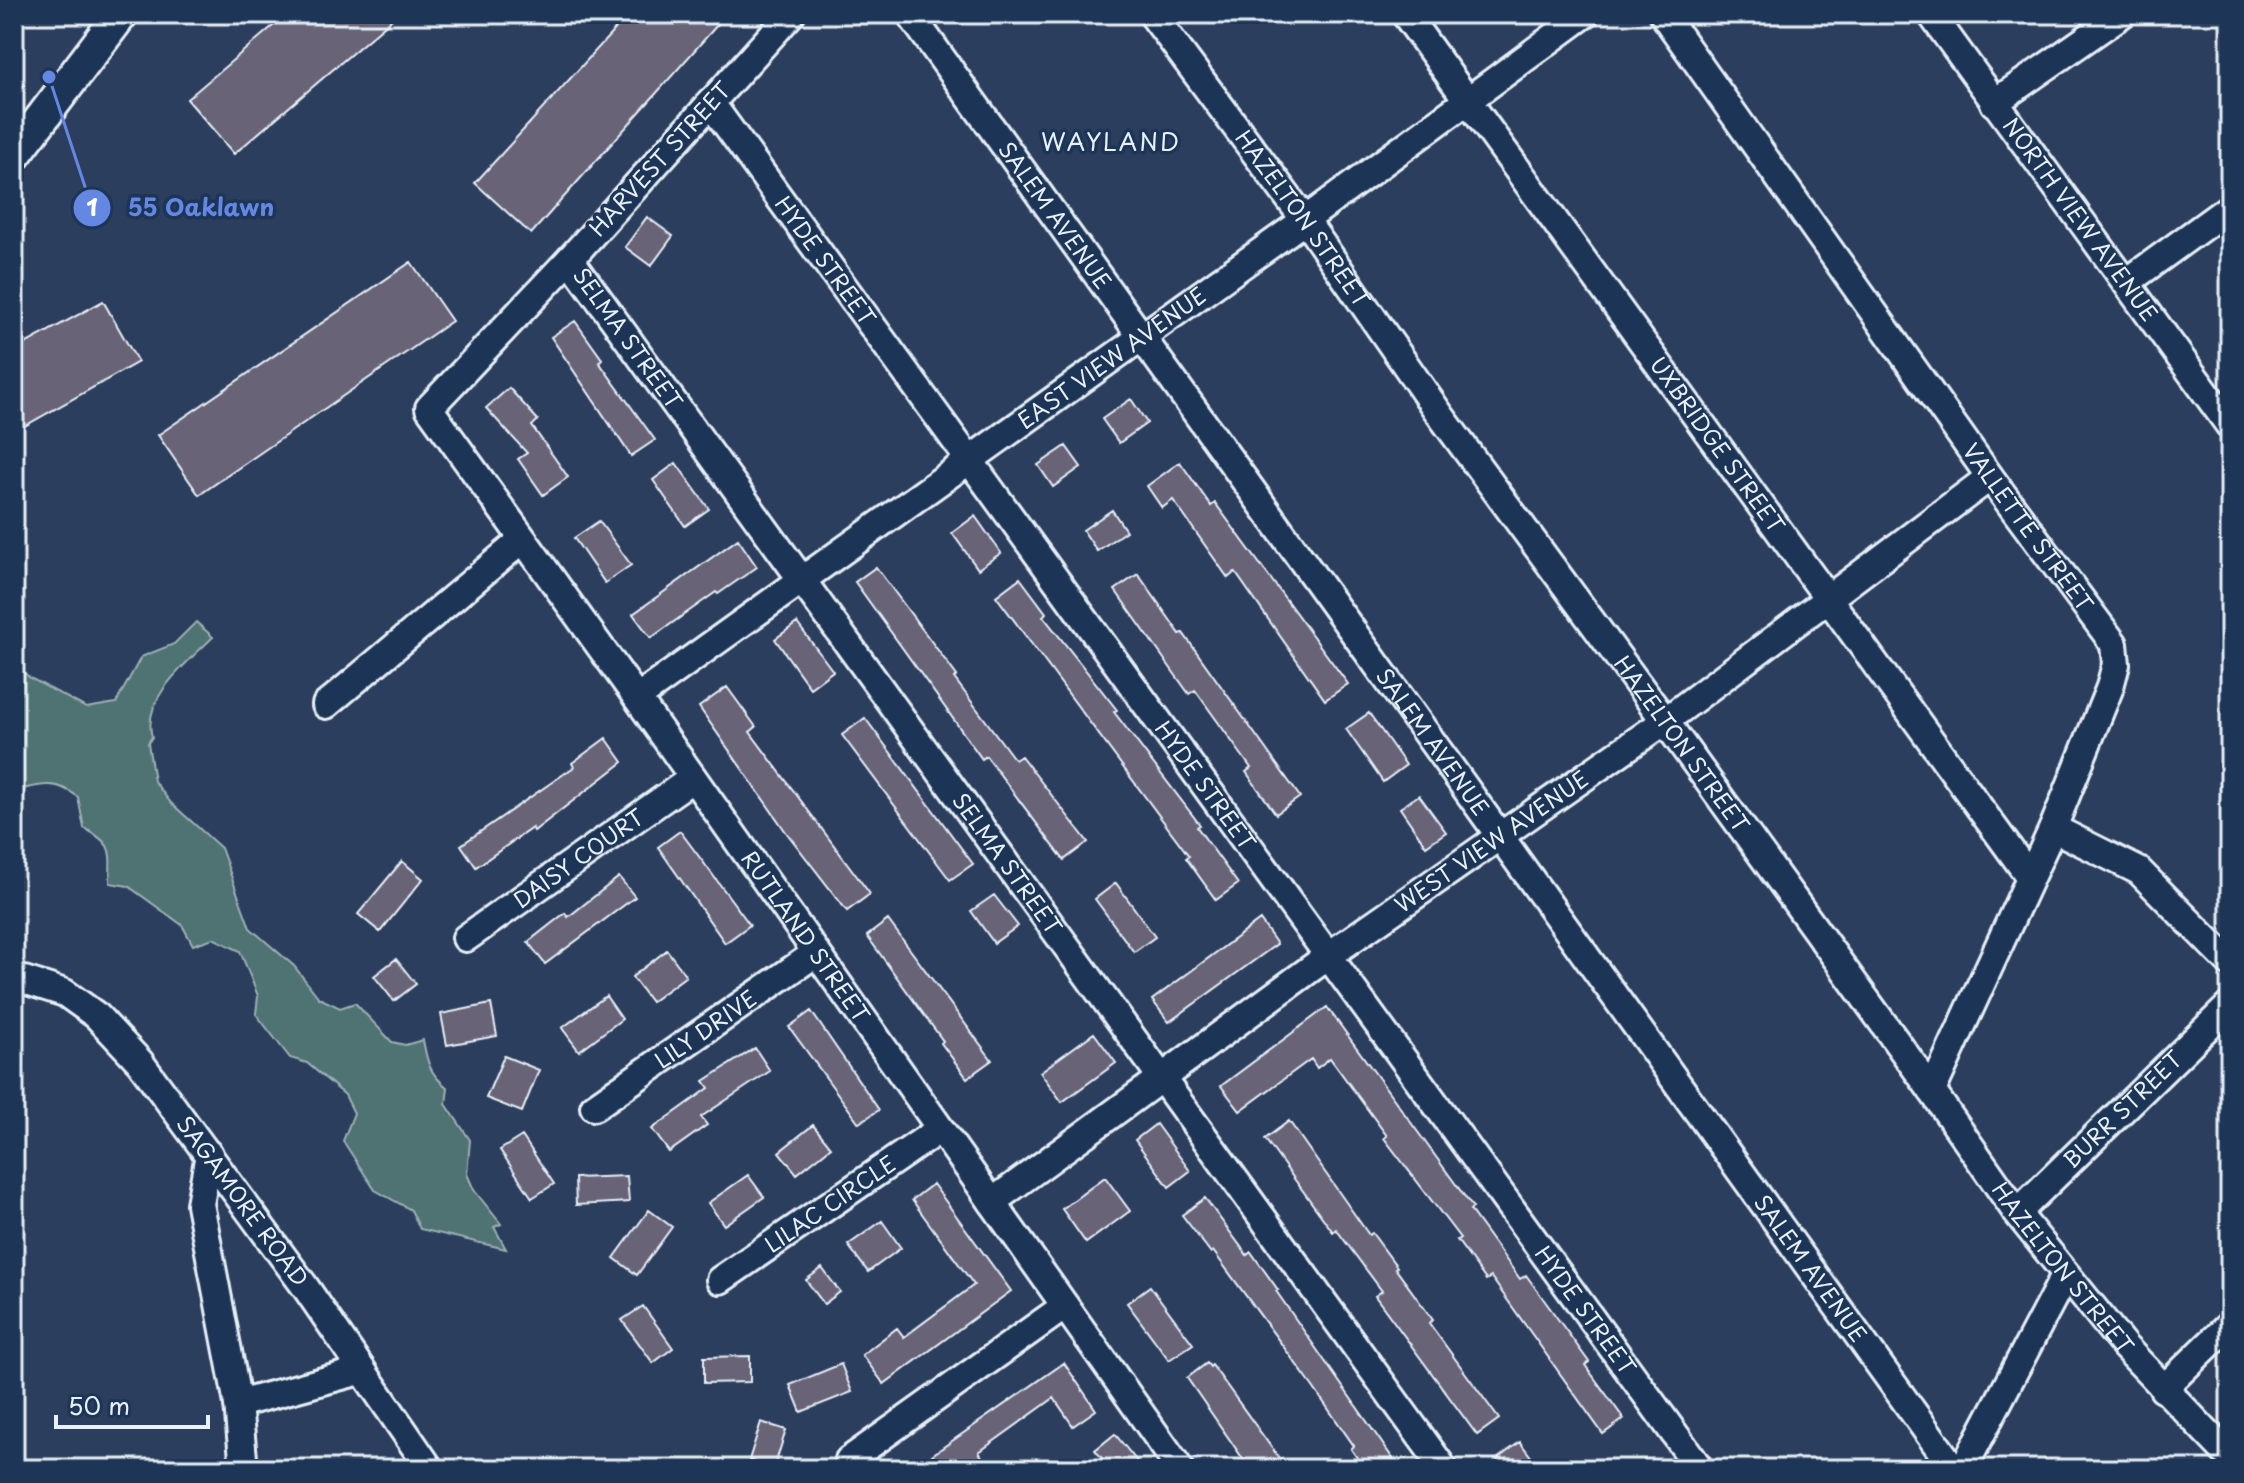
<svg xmlns="http://www.w3.org/2000/svg" width="2244" height="1483" font-family="'Playpen Sans',sans-serif">
<rect width="100%" height="100%" fill="#2c3e5d"/>
<filter id="ink" filterUnits="userSpaceOnUse"><feTurbulence type="fractalNoise" baseFrequency=".0125" numOctaves="2"/><feDisplacementMap in="SourceGraphic" scale="16" xChannelSelector="R" yChannelSelector="G"/><feConvolveMatrix kernelMatrix="1 2 1 2 8 2 1 2 1" color-interpolation-filters="sRGB"/></filter>
<g filter="url(#ink)">
<!-- green -->
<path fill="#507272" stroke="#9cb2b5" stroke-width="2" d="M196,622L213,637C188,662 141,698 152,737L148,743L154,781L171,803L221,848L250,928L294,966L319,998L340,1008L355,1003L392,1042L405,1045L423,1040C427,1061 429,1074 448,1088L446,1104L470,1140L467,1174L474,1190L501,1224L494,1227L506,1249L420,1229L411,1210L375,1190L343,1141L354,1113L345,1095L307,1063L290,1058L256,1014L258,996L240,951L213,938L193,945L182,925L128,886L110,883C110,850 115,845 84,828L78,797C54,779 41,785 14,791V664L30,678L86,708L116,703L141,657L174,644Z"/>
<!-- building -->
<path fill="#686377" stroke="#e8f1f8" stroke-width="2" d="M287,14H398L234,154L187,99Z
M629,14H727L531,234L475,183Z
M647,217L673,236L651,266L625,247Z
M411,262L452,321L199,495L158,435Z
M103,301L138,362L14,432V350Z
M575,321L602,359L599,362L655,440L631,456L551,337Z
M509,388L538,420L532,426L568,477L543,495L518,459L527,453L486,408Z
M1131,399L1147,423L1119,443L1102,419Z
M1066,446L1081,467L1053,487L1038,465Z
M1180,462L1211,506L1215,503L1348,684L1325,700L1235,572L1228,578L1173,500L1162,508L1147,486Z
M676,463L709,509L685,526L653,480Z
M1112,510L1126,531L1097,551L1083,530Z
M975,516L1001,553L978,569L952,533Z
M599,521L631,565L605,583L574,538Z
M738,539L757,567L718,594L716,592L651,638L633,614Z
M876,567L957,676L954,678L1015,760L1021,756L1088,842L1064,860L986,756L982,759L855,582Z
M1138,574L1180,634L1183,633L1300,797L1276,814L1246,772L1251,768L1195,690L1189,694L1115,590Z
M1020,578L1046,613L1043,616L1117,710L1114,712L1200,825L1197,827L1238,884L1216,900L1186,858L1189,856L996,596Z
M797,623L833,671L810,688L775,639Z
M727,687L756,727L750,732L870,894L847,911L786,832L699,707Z
M1369,713L1406,765L1383,782L1346,729Z
M865,718L973,864L950,880L842,735Z
M606,738L623,762L534,831L532,828L476,867L461,845L574,767L572,763Z
M1419,795L1446,832L1426,846L1400,808Z
M680,831L750,925L725,943L658,847Z
M402,861L423,879L380,932L358,914Z
M619,877L635,897L545,964L528,942L565,913L568,917Z
M1116,883L1155,937L1134,952L1095,899Z
M994,895L1018,926L994,943L971,911Z
M888,920L992,1060L967,1078L941,1043L943,1041L867,936Z
M1260,920L1277,944L1169,1022L1152,1000Z
M667,950L686,976L651,1002L632,977Z
M396,959L416,984L394,1001L374,976Z
M606,996L622,1019L579,1051L562,1028Z
M491,1004L497,1036L447,1045L441,1014Z
M1327,1007L1436,1157L1473,1208L1470,1210L1520,1279L1526,1275L1589,1362L1585,1365L1624,1419L1603,1434L1491,1277L1486,1280L1457,1240L1460,1238L1384,1138L1387,1136L1330,1058L1317,1068L1311,1059L1240,1111L1221,1086Z
M811,1011L879,1110L859,1123L789,1027Z
M1094,1033L1116,1063L1062,1102L1040,1072Z
M755,1048L770,1071L701,1117L707,1125L669,1152L652,1129L709,1088L704,1081Z
M504,1056L539,1070L522,1112L486,1098Z
M1289,1121L1369,1235L1372,1233L1397,1267L1395,1268L1433,1320L1429,1323L1499,1419L1477,1435L1375,1296L1382,1291L1336,1229L1333,1232L1265,1139Z
M1156,1124L1190,1171L1169,1187L1135,1140Z
M813,1125L831,1147L797,1174L779,1152Z
M522,1136L554,1184L532,1198L500,1150Z
M748,1175L764,1197L724,1225L708,1203Z
M627,1176L629,1202L576,1205L575,1178Z
M1105,1177L1130,1211L1086,1243L1062,1209Z
M933,1184L1011,1291L884,1384L862,1355L897,1328L904,1337L974,1285L912,1200Z
M1205,1198L1247,1255L1251,1252L1278,1290L1276,1291L1400,1469H1365L1351,1449L1354,1446L1313,1387L1213,1251L1211,1253L1182,1215Z
M649,1210L672,1227L637,1275L614,1258Z
M882,1221L901,1248L868,1272L848,1245Z
M822,1268L840,1292L824,1304L806,1280Z
M1150,1286L1193,1344L1169,1360L1127,1303Z
M643,1306L673,1348L653,1363L622,1320Z
M750,1356V1382L704,1383V1357Z
M1064,1363L1096,1410L1073,1426L1054,1398L979,1452L982,1457L966,1469H942L932,1455Z
M1207,1363L1210,1367L1212,1365L1287,1469H1250L1187,1378Z
M841,1364L852,1392L801,1412L790,1385Z
M761,1422L786,1430L774,1468L749,1460Z
M1115,1434L1143,1469H1111L1095,1450Z
M1520,1442L1540,1469H1504L1497,1459Z"/>
<g fill="none" stroke-linecap="round" stroke-linejoin="round">
<defs>
<g id="minor">
<path id="s1" d="M791,14L570,259L429,408L637,698L1180,1469"/>
<path id="s2" d="M910,14L1954,1469"/>
<path id="s3" d="M1152,14L1305,220L1441,416L1665,721L1932,1091L2017,1213L2125,1347L2230,1457"/>
<path id="s4" d="M1405,14L2029,876"/>
<path id="s5" d="M1663,14L1990,477L2114,644L2116,664L2110,687L2053,828L1932,1091"/>
<path id="s6" d="M1931,14L2230,426"/>
<path id="s7" d="M710,102L1700,1469"/>
<path d="M1994,103L2122,14"/>
<path id="s8" d="M570,259L1444,1469"/>
<path d="M2127,282L2230,207"/>
<path id="s9" d="M637,698L1305,220L1585,14"/>
<path d="M326,705L522,540"/>
<path d="M2053,828L2139,871L2230,963"/>
<path id="s10" d="M466,938L693,778"/>
<path id="s11" d="M14,980H24L65,993L97,1016L140,1062L306,1288L430,1469"/>
<path id="s12" d="M594,1107L816,953"/>
<path d="M209,1154L200,1204L238,1404L244,1469"/>
<path id="s13" d="M992,1202L1328,956L1665,721L1990,477"/>
<path id="s14" d="M2017,1213L2230,1005"/>
<path id="s15" d="M720,1280L940,1129"/>
<path d="M2163,1389L2230,1324"/>
<path d="M238,1404L360,1371"/>
<path d="M849,1460L1065,1306"/>
<path d="M1963,1469L2065,1275"/>
</g>
<path id="major" d="M14,155L121,14"/>
</defs>
<!-- minor casing -->
<use href="#minor" stroke="#e8f1f8" stroke-width="32"/>
<!-- major casing -->
<use href="#major" stroke="#e8f1f8" stroke-width="38"/>
<!-- minor -->
<use href="#minor" stroke="#1d3557" stroke-width="26"/>
<!-- major -->
<use href="#major" stroke="#1d3557" stroke-width="32"/>
</g>
</g>
<g text-anchor="middle" stroke-width="7" stroke-linejoin="round" paint-order="stroke">
<!-- street labels -->
<g font-size="22" fill="#e8f1f8" stroke="#1d3557">
<text transform="translate(660 159) rotate(-48)" y="8">HARVEST STREET</text>
<text dy="8" stroke="none"><textPath href="#s2" startOffset="248">SALEM AVENUE</textPath></text>
<text dy="8" stroke="none"><textPath href="#s3" startOffset="254">HAZELTON STREET</textPath></text>
<text dy="8" stroke="none"><textPath href="#s6" startOffset="254">NORTH VIEW AVENUE</textPath></text>
<text dy="8" stroke="none"><textPath href="#s7" startOffset="196">HYDE STREET</textPath></text>
<text dy="8" stroke="none"><textPath href="#s8" startOffset="98">SELMA STREET</textPath></text>
<text dy="8" stroke="none"><textPath href="#s9" startOffset="584">EAST VIEW AVENUE</textPath></text>
<text dy="8" stroke="none"><textPath href="#s4" startOffset="532">UXBRIDGE STREET</textPath></text>
<text dy="8" stroke="none"><textPath href="#s5" startOffset="630">VALLETTE STREET</textPath></text>
<text dy="8" stroke="none"><textPath href="#s2" startOffset="896">SALEM AVENUE</textPath></text>
<text dy="8" stroke="none"><textPath href="#s3" startOffset="902">HAZELTON STREET</textPath></text>
<text dy="8" stroke="none"><textPath href="#s7" startOffset="844">HYDE STREET</textPath></text>
<text dy="8" stroke="none"><textPath href="#s13" startOffset="616">WEST VIEW AVENUE</textPath></text>
<text dy="8" stroke="none"><textPath href="#s10" startOffset="138">DAISY COURT</textPath></text>
<text dy="8" stroke="none"><textPath href="#s8" startOffset="746">SELMA STREET</textPath></text>
<text dy="8" stroke="none"><textPath href="#s1" startOffset="1184">RUTLAND STREET</textPath></text>
<text dy="8" stroke="none"><textPath href="#s12" startOffset="136">LILY DRIVE</textPath></text>
<text dy="8" stroke="none"><textPath href="#s14" startOffset="148">BURR STREET</textPath></text>
<text dy="8" stroke="none"><textPath href="#s11" startOffset="328">SAGAMORE ROAD</textPath></text>
<text dy="8" stroke="none"><textPath href="#s15" startOffset="134">LILAC CIRCLE</textPath></text>
<text dy="8" stroke="none"><textPath href="#s3" startOffset="1550">HAZELTON STREET</textPath></text>
<text dy="8" stroke="none"><textPath href="#s2" startOffset="1544">SALEM AVENUE</textPath></text>
<text dy="8" stroke="none"><textPath href="#s7" startOffset="1492">HYDE STREET</textPath></text>
</g>
<!-- neighbourhood labels -->
<g font-size="24" letter-spacing="2" fill="#e8f1f8" stroke="#1d3557">
<text x="1111" y="151">WAYLAND</text>
</g>
</g>
<!-- callouts -->
<path fill="none" stroke="#6487e3" stroke-width="3" d="M49 77L92 208"/>
<g fill="#6487e3" stroke="#1d3557" stroke-width="3">
<circle cx="49" cy="77" r="8"/>
<circle cx="92" cy="208" r="20"/>
</g>
<g font-size="24" text-anchor="middle" font-weight="bold" fill="#fff">
<text x="92" y="216">1</text>
</g>
<g font-size="24" text-anchor="middle" font-weight="bold" fill="#6487e3" stroke="#1d3557" stroke-width="7" stroke-linejoin="round" paint-order="stroke">
<text x="201" y="216">55 Oaklawn</text>
</g>
<!-- margin -->
<rect width="2244" height="1483" fill="none" stroke="#1d3557" stroke-width="48"/>
<rect x="24" y="24" width="2196" height="1435" fill="none" stroke="#e8f1f8" stroke-width="3" filter="url(#ink)"/>
<!-- scale -->
<path d="M56 1415v12h152v-12" fill="none" stroke="#e8f1f8" stroke-width="4"/>
<text x="68" y="1415" font-size="24" fill="#e8f1f8" stroke="#1d3557" stroke-width="6" paint-order="stroke">50 m</text>
</svg>
